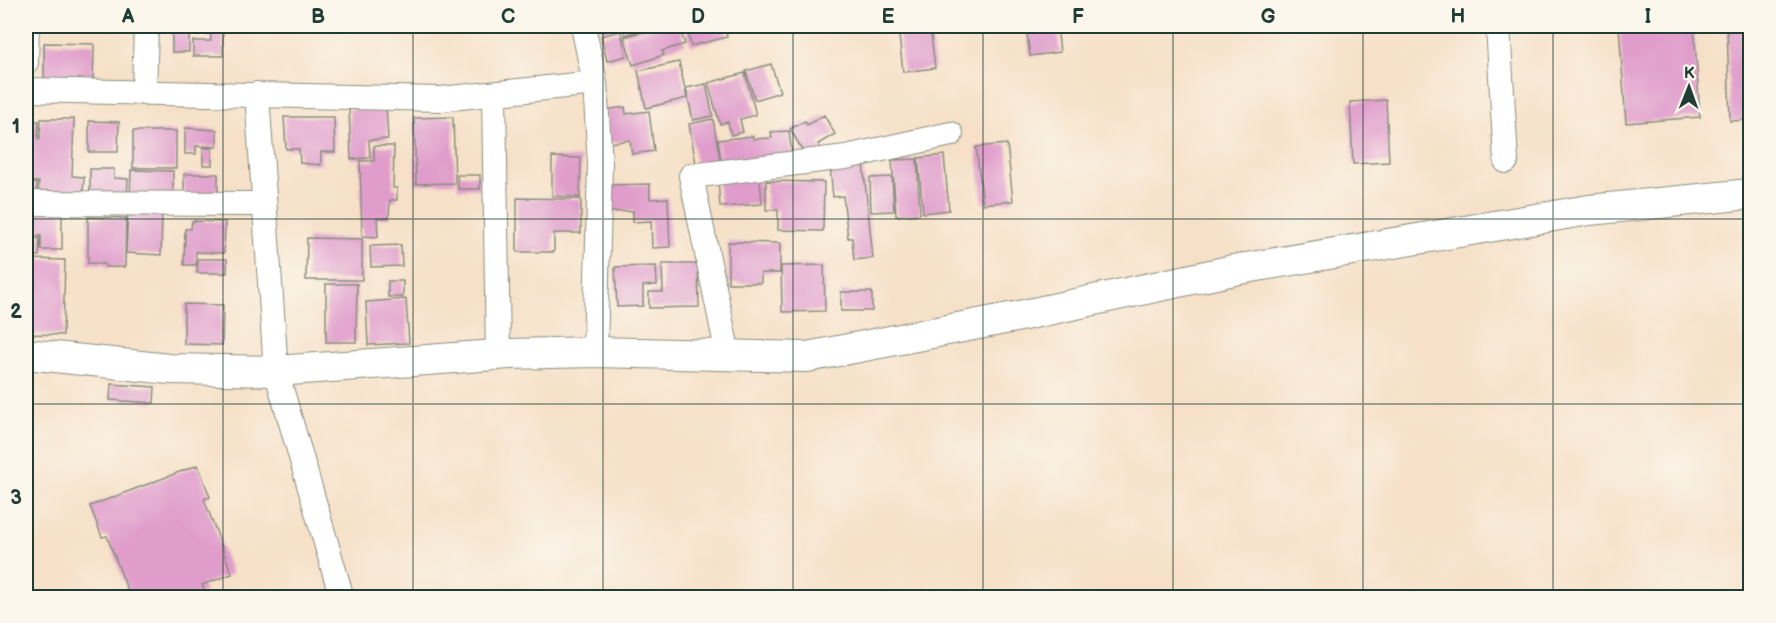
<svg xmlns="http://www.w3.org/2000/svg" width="1776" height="623" font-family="'Balsamiq Sans',sans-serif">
<rect width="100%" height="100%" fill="#fbf7ec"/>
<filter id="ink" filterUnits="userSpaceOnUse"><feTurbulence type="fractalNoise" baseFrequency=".0167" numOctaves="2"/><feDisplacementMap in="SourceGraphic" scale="12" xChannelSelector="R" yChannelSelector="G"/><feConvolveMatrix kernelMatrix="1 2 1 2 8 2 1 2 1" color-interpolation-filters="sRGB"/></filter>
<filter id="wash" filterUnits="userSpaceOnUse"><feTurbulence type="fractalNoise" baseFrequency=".008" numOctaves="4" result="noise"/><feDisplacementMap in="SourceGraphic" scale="24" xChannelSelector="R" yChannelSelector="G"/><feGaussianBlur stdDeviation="1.35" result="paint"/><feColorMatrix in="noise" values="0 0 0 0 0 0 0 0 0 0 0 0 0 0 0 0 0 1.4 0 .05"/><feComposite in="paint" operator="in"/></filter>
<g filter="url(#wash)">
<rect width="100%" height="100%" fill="#f6e0c7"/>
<g id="blocks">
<!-- building -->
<path fill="#e09dcc" d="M172,26H207V34H189V52H172Z
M210,26H223V56H193V41H211Z
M600,26H621L602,32Z
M622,26H656L625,35Z
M662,26H679L685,44L662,51L664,55L633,65L624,37Z
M686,26H725L727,37L691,46Z
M898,26H930L935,68L903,72Z
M1026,26H1057L1060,52L1030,56Z
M1619,26H1694L1700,117L1626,123Z
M1727,26H1750V120L1730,121Z
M621,31L626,56L607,61L601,36Z
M44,43L94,44L93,86L44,84Z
M679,62L687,98L646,108L638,71Z
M771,64L780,92L755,100L746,71Z
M745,73L756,115L740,119L743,132L731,135L728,122L720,124L708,83Z
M706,84L713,116L693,120L686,88Z
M1386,100L1389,162L1353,164L1350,102Z
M386,107L388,139L369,140L370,158L351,159L349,109Z
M625,107L626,114L649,111L654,151L632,154L630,140L610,143L605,110Z
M824,115L835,134L818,144L823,151L808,159L790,129L805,121L807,125Z
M284,117H334L335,152H321V165L300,163L299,149H286Z
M453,117L455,183L416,184L414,118Z
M41,119H74L72,176L84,177L83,194L38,193L39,182H26V157H30V139H26V121H39L38,139H40Z
M713,119L720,160L696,164L689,124Z
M89,121L119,122L118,152H89Z
M185,128L217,130V147L196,146V154H185Z
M133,131H176V168H133Z
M789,131L793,162H721L718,140L753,136V139L772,138L771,132Z
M1007,144L1013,201L983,204L976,147Z
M374,146H394L393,188H397V200H390L389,218H377L378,237L362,236L360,161H374Z
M203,148H212V165H203Z
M944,155L949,210L923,213L918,158Z
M552,157L581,158L580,197L552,196Z
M917,159L920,214L896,216L892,160Z
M863,163L873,258L854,260L852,238H848L843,196L833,197L830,167Z
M90,169H114V178L128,179L127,198L90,197Z
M131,170L173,171V201L130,200Z
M184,174H218V196H184Z
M457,175H480V189H458Z
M892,177L894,211L871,212L870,178Z
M760,179L762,204L720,207L718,180Z
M766,181L824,182L823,231L778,230V210H766Z
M26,183H37L36,196L26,195Z
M650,184V199L668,198L670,247L652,248L651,221L633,222V211L610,212L609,185Z
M517,198L581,199V233H554V252H517Z
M128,208L162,210L161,255L126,253Z
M30,210H62V250H41V236L30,235Z
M88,217L126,218L125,267H105V264L88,263Z
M192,221L225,222L224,253L196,252V265H184L185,229H191Z
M28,238H40L39,256L27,255Z
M307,238L362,239V280H306Z
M728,242L780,243V273H761V283H728Z
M401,245L402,266L371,267L370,246Z
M28,259L65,260L63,335L26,334Z
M198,259H227V273H197Z
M662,264H698L699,307L649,308V292H663Z
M824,265L825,311L782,312L781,266Z
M656,266L657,285L643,286V306L617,307L615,267Z
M388,281H403V297H388Z
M326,284H357L356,342H326Z
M841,292H872V311H841Z
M406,299L409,343L368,345L366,302Z
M184,304L223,305L222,345L184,344Z
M111,384L155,387L154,403L110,400Z
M198,465L210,497L204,499L232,574L202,585L205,592L190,597H130L107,536L102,537L90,506Z"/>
</g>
</g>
<g filter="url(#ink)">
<use href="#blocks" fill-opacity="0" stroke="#8a8e7e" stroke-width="1.5"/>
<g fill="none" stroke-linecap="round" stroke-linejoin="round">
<defs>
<path id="minor" d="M583,26L595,83L600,164L595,352
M1498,26L1506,161
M26,62L27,26
M26,90L441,99L595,83
M144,93L146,26
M257,94L276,371L342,598
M494,95L498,355
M26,203L264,204
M728,355L691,176L846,157L951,134"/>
<path id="tertiary" d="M26,354L169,369L276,371L509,354L595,352L807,357L1015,317L1234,270L1589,210L1750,194"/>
</defs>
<!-- minor casing -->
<use href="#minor" stroke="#8a8e7e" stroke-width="26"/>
<!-- tertiary casing -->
<use href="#tertiary" stroke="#8a8e7e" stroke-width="32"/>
<!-- minor -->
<use href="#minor" stroke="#fff" stroke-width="24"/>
<!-- tertiary -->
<use href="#tertiary" stroke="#fff" stroke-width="30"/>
</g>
</g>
<!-- grid -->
<path fill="none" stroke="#1f3d34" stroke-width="1.5" stroke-opacity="0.55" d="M223,26V598M413,26V598M603,26V598M793,26V598M983,26V598M1173,26V598M1363,26V598M1553,26V598M26,219H1750M26,404H1750"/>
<!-- margin -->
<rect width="1776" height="623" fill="none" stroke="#fbf7ec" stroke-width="66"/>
<!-- north arrow -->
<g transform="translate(1689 87) rotate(1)" stroke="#fbf7ec" stroke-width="4.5" paint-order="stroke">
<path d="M0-4.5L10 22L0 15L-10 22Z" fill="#1f3d34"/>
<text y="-9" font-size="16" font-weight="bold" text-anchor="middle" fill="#1f3d34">K</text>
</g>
<rect x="33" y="33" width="1710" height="557" fill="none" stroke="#1f3d34" stroke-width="2"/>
<g font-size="20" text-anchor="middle" font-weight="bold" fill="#1f3d34">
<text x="128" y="23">A</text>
<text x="318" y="23">B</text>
<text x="508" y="23">C</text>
<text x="698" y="23">D</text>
<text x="888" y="23">E</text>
<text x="1078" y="23">F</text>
<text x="1268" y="23">G</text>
<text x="1458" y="23">H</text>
<text x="1648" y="23">I</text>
<text x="16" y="133">1</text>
<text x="16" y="318">2</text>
<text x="16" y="504">3</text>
</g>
</svg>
